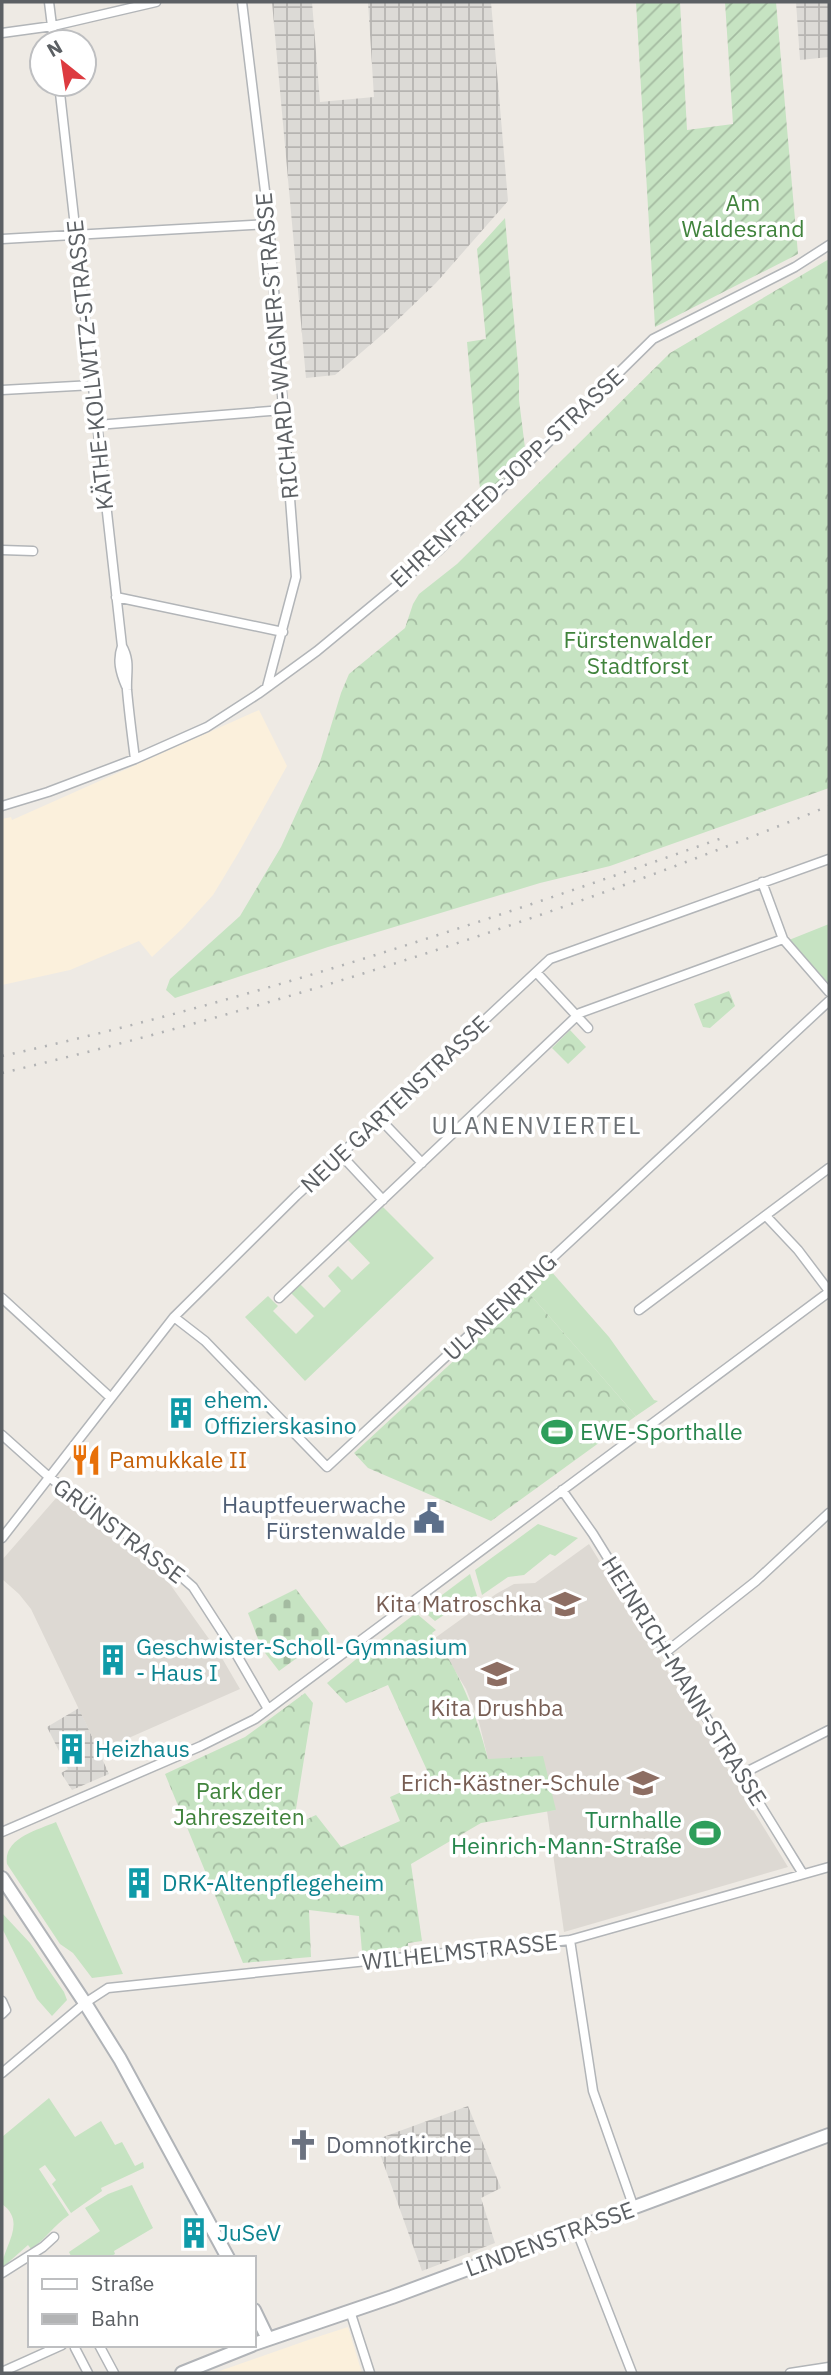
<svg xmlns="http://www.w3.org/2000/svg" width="831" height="2375" font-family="'IBM Plex Sans',sans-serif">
<defs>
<pattern id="industrial-grid" width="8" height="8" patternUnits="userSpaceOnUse" patternTransform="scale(1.75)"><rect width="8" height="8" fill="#dcdad6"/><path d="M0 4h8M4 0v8" fill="none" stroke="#b6b4b1"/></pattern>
<pattern id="forest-crowns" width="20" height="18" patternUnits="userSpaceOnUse" patternTransform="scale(1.75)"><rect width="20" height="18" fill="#c6e3c2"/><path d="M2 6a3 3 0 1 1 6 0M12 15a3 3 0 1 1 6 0" fill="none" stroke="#a4bba1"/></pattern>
<pattern id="cemetery-stones" width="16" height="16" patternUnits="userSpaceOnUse" patternTransform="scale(1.75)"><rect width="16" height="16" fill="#c6e3c2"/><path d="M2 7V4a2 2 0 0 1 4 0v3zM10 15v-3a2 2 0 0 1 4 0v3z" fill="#a4bba1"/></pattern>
<pattern id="garden-furrows" width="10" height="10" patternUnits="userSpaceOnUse" patternTransform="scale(1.75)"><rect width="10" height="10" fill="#c6e3c2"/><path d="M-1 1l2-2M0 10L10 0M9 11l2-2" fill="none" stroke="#a4bba1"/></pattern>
</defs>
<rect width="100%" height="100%" fill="#eeeae4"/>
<!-- commercial -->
<path fill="#fbf0dc" d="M259,710L287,766L239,852L213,895L183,928L152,957L139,941L70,970L2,985V819L11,817L12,820Z
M348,2327L362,2373H214L311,2339Z"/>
<!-- industrial -->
<path fill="url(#industrial-grid)" d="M272,2H312L320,102L374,97L368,2H491L508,201L436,283L384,333L335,375L306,378Z
M796,2H829V57L800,60Z
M79,1708L109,1774L72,1790L61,1773L68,1769L47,1727Z
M468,2106L501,2188L481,2198L495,2243L422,2271L375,2140Z"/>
<!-- education -->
<path fill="#ddd9d3" d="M57,1497L167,1580L219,1653L240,1689L99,1751L31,1609L19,1594L2,1579V1560Z
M589,1544L788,1867L564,1932L547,1811L556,1810L488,1759L479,1722L466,1689L435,1638L496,1594L514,1584L535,1583Z"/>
<!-- grass -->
<path fill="#c6e3c2" d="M829,924V984L789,940Z
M383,1207L434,1258L305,1381L245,1317L268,1296L278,1306L273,1311L296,1334L314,1316L291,1293L300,1284L324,1308L341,1291L328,1276L338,1266L352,1280L370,1263L347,1239Z
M550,1270L609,1337L654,1400L658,1401L636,1416L528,1292Z
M538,1524L578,1538L555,1556L550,1554L524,1575L508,1577L482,1595L475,1570Z
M470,1574L477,1596L471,1602L466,1600L435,1621L422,1610Z
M56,1822L123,1974L92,1978L73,1953L60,1944L7,1864C3,1838 38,1830 56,1822Z
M2,1913L30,1943L64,1992L67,2000L52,2016L37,1999L2,1928Z
M49,2098L75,2137L101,2121L115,2145L122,2142L135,2166L143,2162L144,2168L101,2188L102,2191L71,2213L52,2184L56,2180L45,2165L39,2169L69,2215C54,2225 46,2239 31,2249L28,2245L2,2268C2,2247 28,2223 2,2204V2137Z
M132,2185L153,2228L114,2251L115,2254L108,2258H72L69,2252L100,2231L85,2208L108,2194Z"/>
<!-- forest -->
<path fill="url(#forest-crowns)" d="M829,259V788L610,866L540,883L328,947L175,998L166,990L170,979L240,916L281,847L320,762L341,693L349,674L405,628L413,604L419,594L457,564L670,353Z
M729,991L735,1006L710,1028L703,1027L694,1004Z
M570,1030L586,1047L568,1064L552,1048Z
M528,1292L636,1416L491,1521L368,1468L354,1453Z
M416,1613L436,1630L432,1633C460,1672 476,1713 488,1759L543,1756L556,1810L481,1823L411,1864L422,1941L408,1943V1947L362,1952L359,1916L309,1910L311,1957L243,1963L165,1774L245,1737L305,1693L313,1703L295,1815L296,1825L304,1824L305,1820L316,1815L341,1847L400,1821L390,1797L431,1779L388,1685L346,1703L327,1683L360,1656Z"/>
<!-- cemetery -->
<path fill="url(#cemetery-stones)" d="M296,1589L330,1634L279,1671L262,1649L248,1613Z"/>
<!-- garden -->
<path fill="url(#garden-furrows)" d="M636,2H680L687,130L733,124L725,2H776L798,254L655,327Z
M505,218L519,377V400L526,456L481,500L467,342L486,339L477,249Z"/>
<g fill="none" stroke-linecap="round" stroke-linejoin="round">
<defs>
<path id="street" d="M49,2L54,42
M242,2L269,224L296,577L267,687
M2,33L53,26L156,2
M59,84L122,646C131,662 126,673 127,690C129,713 132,736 135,759
M2,239L269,224
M2,390L93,385
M97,425L283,410
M2,550L33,551
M116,597L283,632
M122,646C117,660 120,672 126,686
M2,806L48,792L135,759L207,727L258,694L317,651L438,551L653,339L795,267L829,245
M762,882L783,939L829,992
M536,972L588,1028
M380,1119L422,1163
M341,1155L383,1200
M766,1216L798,1250L829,1291
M2,1298L111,1398
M279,1298L580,1013L783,939
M639,1310L829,1168
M174,1317L205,1341L327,1467L829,1001
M2,1435L49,1477L169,1566L193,1587L235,1652L268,1709
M562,1490L593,1534L803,1874
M2,1538L174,1317L296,1196L550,959L829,859
M666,1652L756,1581L829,1513
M740,1775L829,1730
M2,1832L201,1746L255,1719L829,1292
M570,1940L593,2091L634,2208
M2,2001L6,2010L2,2014
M2,2073L85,2003L108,1988L570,1940L829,1867
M576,2229L632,2373
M2,2273L43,2247L54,2237
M350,2311L370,2373
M99,2345L114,2373
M75,2348L88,2373
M2,2372L62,2345
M790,2373L829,2367"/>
<path id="secondary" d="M2,1878L85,2003L120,2059L228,2258
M254,2310L268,2339
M254,2344L392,2297L829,2135
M182,2373L252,2345"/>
</defs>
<!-- street casing -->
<use href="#street" stroke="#b2b5b8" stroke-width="11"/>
<!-- secondary casing -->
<use href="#secondary" stroke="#b1b4b8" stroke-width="16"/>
<!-- street -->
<use href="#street" stroke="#fff" stroke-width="8"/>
<!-- secondary -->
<use href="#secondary" stroke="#fff" stroke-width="12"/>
<!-- rail -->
<path stroke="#b2b3b4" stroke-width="2.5" stroke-dasharray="2 9" stroke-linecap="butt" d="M2,1056C248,1002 487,921 725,837
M2,1073C284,1006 560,915 829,806"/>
</g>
<!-- icons -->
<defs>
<symbol id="building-bare" viewBox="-9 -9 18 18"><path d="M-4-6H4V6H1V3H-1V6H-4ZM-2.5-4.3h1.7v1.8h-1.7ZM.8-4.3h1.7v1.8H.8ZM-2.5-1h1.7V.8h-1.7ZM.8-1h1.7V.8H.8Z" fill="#0f9aa8" stroke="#fff" stroke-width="2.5" paint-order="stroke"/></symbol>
<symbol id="stadium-bare" viewBox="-9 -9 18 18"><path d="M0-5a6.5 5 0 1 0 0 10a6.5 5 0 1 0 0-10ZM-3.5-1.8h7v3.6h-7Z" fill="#2e9e5b" stroke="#fff" stroke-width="2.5" paint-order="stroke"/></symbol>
<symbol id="restaurant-bare" viewBox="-9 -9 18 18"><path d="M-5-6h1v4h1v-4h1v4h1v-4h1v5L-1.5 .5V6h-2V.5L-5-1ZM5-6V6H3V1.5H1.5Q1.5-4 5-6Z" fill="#e8710a" stroke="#fff" stroke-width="2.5" paint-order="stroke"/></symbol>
<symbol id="civic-bare" viewBox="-9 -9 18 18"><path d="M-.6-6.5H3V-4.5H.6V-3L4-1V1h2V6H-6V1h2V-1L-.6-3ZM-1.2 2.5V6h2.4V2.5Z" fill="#5c6f8a" stroke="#fff" stroke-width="2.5" paint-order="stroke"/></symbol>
<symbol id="school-bare" viewBox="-9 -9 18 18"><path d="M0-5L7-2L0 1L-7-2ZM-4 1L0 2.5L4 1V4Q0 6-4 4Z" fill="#8d6e63" stroke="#fff" stroke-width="2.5" paint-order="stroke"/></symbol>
<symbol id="church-bare" viewBox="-9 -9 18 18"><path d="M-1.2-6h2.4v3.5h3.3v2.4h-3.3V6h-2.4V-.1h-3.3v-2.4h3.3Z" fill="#6b7280" stroke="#fff" stroke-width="2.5" paint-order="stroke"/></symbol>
</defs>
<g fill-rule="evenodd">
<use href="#building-bare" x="159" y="1391" width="44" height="44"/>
<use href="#stadium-bare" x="535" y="1410" width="44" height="44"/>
<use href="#restaurant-bare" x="64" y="1438" width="44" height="44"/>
<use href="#civic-bare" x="407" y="1496" width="44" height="44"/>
<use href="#school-bare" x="543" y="1582" width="44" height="44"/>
<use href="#building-bare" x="91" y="1638" width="44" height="44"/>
<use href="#school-bare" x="475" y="1652" width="44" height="44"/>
<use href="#building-bare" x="50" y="1727" width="44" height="44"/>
<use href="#school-bare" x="621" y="1761" width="44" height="44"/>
<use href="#stadium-bare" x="683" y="1811" width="44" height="44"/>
<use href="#building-bare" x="117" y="1861" width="44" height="44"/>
<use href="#church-bare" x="281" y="2123" width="44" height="44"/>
<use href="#building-bare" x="172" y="2211" width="44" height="44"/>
</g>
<g text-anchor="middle" stroke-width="7" stroke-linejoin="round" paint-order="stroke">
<!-- park labels -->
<g font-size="23" fill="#40833c" stroke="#fff">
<text x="743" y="211">Am<tspan x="743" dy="26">Waldesrand</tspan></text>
<text x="638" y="648">Fürstenwalder<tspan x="638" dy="26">Stadtforst</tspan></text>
<text x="239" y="1799">Park der<tspan x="239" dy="26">Jahreszeiten</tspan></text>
</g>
<!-- street labels -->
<g font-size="23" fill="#5c6064" stroke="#fff">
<text transform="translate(277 346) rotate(-95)" y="8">RICHARD-WAGNER-STRASSE</text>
<text transform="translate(90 365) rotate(-96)" y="8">KÄTHE-KOLLWITZ-STRASSE</text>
<text transform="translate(507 478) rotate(-43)" y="8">EHRENFRIED-JOPP-STRASSE</text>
<text transform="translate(395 1104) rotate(-43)" y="8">NEUE GARTENSTRASSE</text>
<text transform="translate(500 1307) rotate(-43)" y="8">ULANENRING</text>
<text transform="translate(119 1531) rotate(37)" y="8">GRÜNSTRASSE</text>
<text transform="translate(684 1681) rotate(58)" y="8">HEINRICH-MANN-STRASSE</text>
<text transform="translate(460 1952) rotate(-6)" y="8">WILHELMSTRASSE</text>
<text transform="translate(550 2239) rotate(-20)" y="8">LINDENSTRASSE</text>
</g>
<!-- culture labels -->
<g font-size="23" fill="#0d838f" stroke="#fff" text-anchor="start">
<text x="204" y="1408">ehem.<tspan x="204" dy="26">Offizierskasino</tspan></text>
<text x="136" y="1655">Geschwister-Scholl-Gymnasium<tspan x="136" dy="26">- Haus I</tspan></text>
<text x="95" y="1757">Heizhaus</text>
<text x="162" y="1891">DRK-Altenpflegeheim</text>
<text x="217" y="2241">JuSeV</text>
</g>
<!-- leisure labels -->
<g font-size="23" fill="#27864d" stroke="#fff" text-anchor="start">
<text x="580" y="1440">EWE-Sporthalle</text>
<text x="682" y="1828" text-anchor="end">Turnhalle<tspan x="682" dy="26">Heinrich-Mann-Straße</tspan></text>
</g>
<!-- food labels -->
<g font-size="23" fill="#c56008" stroke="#fff" text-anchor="start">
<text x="109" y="1468">Pamukkale II</text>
</g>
<!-- service labels -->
<g font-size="23" fill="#4e5e75" stroke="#fff" text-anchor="end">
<text x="406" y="1513">Hauptfeuerwache<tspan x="406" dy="26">Fürstenwalde</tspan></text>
</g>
<!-- education labels -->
<g font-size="23" fill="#785e54" stroke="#fff" text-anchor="end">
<text x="542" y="1612">Kita Matroschka</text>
<text x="497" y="1716" text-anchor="middle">Kita Drushba</text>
<text x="620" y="1791">Erich-Kästner-Schule</text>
</g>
<!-- worship labels -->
<g font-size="23" fill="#5b616d" stroke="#fff" text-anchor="start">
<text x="326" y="2153">Domnotkirche</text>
</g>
<!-- neighbourhood labels -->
<g font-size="24" letter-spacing="2" fill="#6d7276" stroke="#fff">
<text x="537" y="1134">ULANENVIERTEL</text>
</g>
</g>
<!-- border -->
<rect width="831" height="2375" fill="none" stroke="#5c6064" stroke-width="7"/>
<!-- legend -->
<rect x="28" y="2256" width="228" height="91" fill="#ffffff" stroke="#bebfc1" stroke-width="2"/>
<rect x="42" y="2279" width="35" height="10" fill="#ffffff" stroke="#bebfc1" stroke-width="2"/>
<text x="91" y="2291" font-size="21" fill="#5c6064">Straße</text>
<rect x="42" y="2314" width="35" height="10" fill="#b2b3b4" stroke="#bebfc1" stroke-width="2"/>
<text x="91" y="2326" font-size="21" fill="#5c6064">Bahn</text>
<!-- north arrow -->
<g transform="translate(63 63) rotate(330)"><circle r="33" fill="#ffffff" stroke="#bebfc1" stroke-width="2"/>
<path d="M0-5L12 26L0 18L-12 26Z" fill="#dd3b40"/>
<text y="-10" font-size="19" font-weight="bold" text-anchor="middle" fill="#5c6064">N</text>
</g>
</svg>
